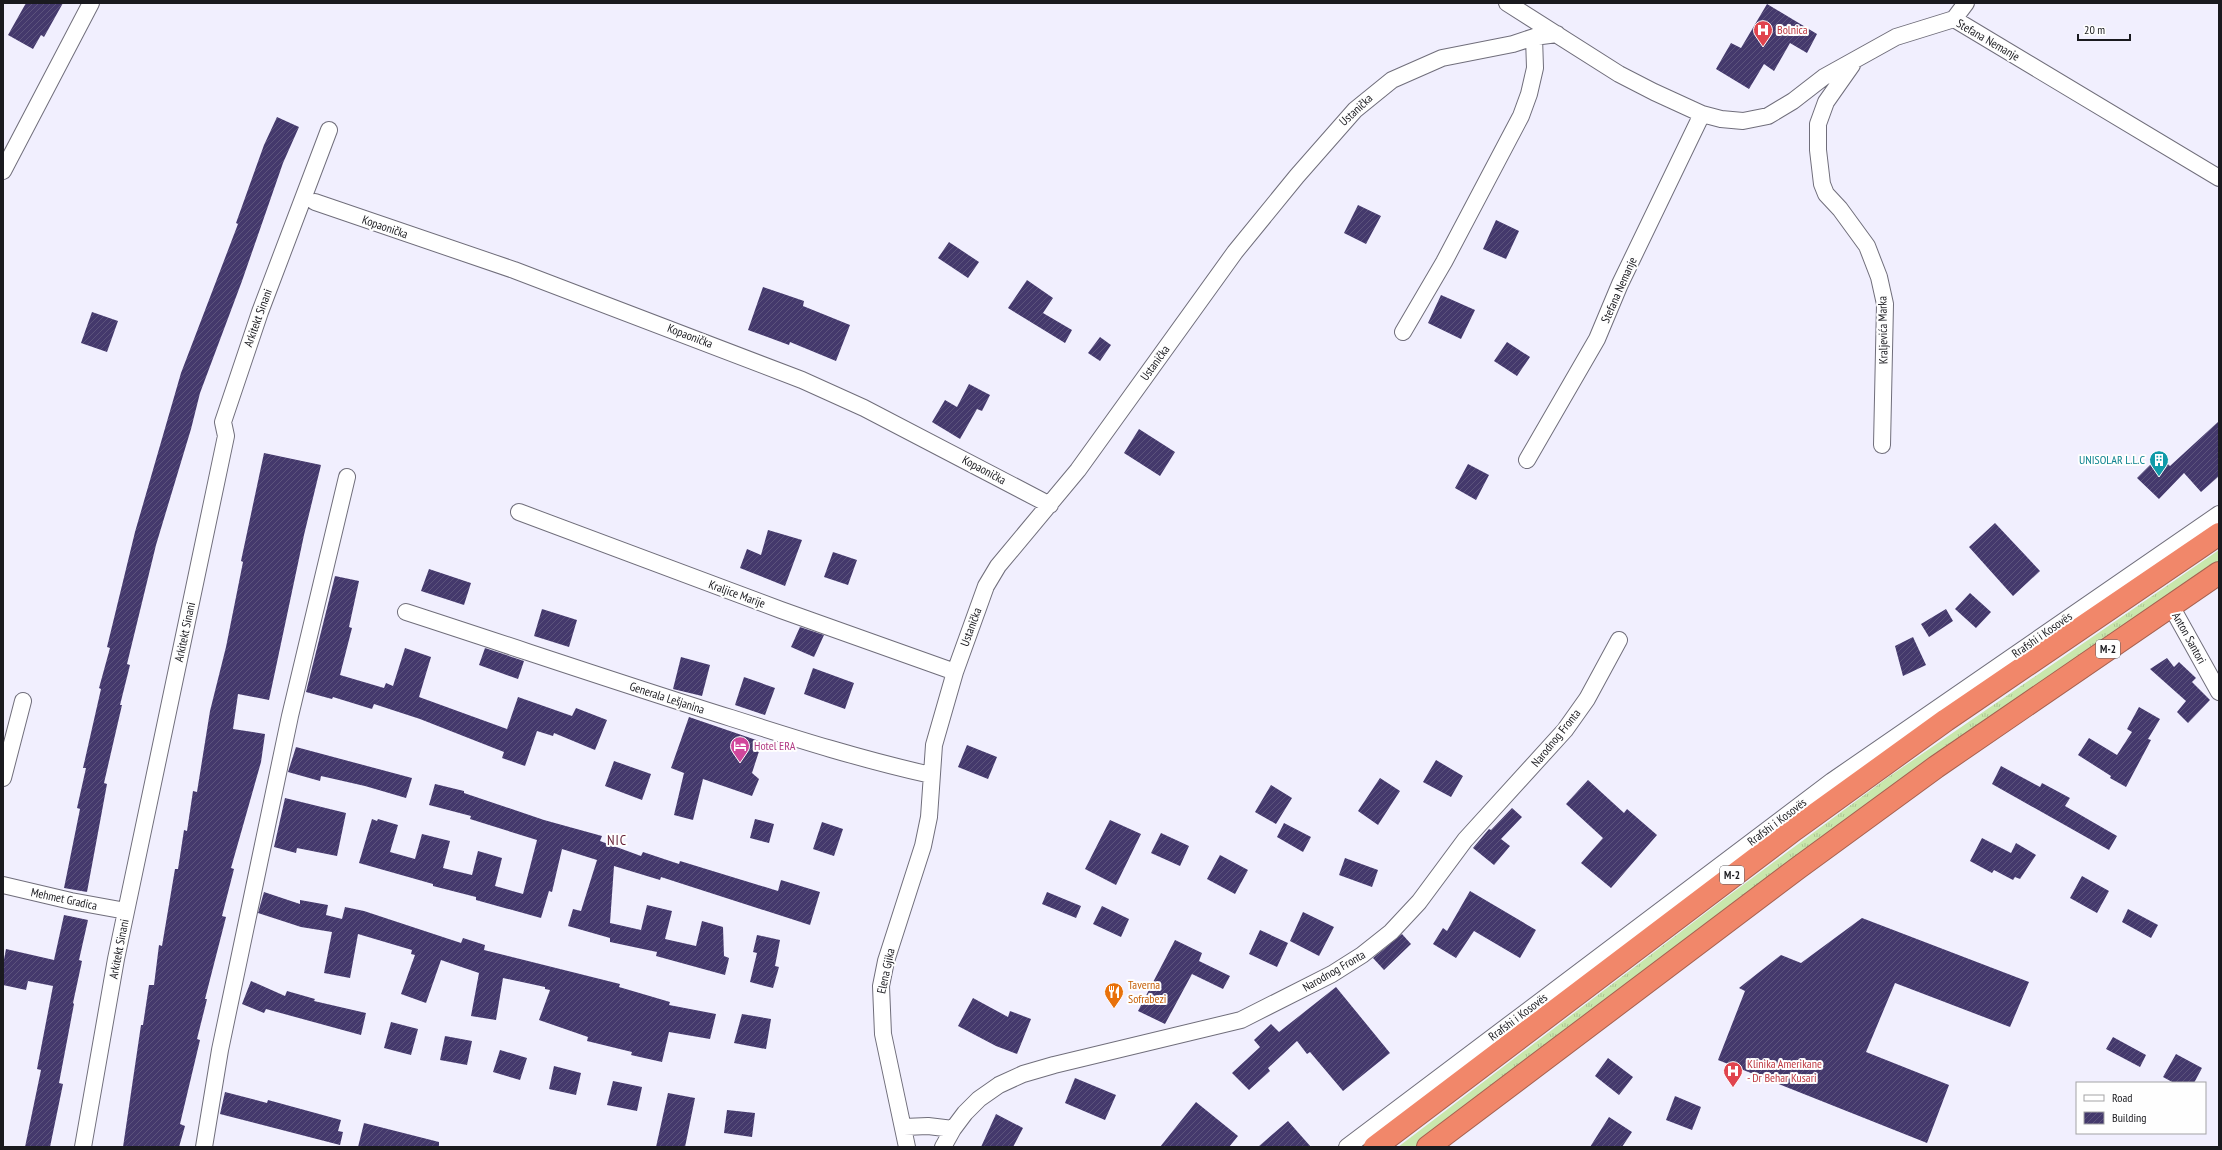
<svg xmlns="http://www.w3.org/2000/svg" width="2222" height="1150" font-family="'PT Sans Narrow',sans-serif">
<defs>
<pattern id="grass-tufts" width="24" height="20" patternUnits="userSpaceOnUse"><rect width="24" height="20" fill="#c9e7ac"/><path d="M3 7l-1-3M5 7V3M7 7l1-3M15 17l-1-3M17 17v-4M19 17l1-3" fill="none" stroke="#acc694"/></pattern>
<pattern id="building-hatch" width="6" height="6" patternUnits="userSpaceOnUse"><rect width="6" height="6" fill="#44396c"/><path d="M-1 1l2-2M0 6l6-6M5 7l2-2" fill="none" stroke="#5c537c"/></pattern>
</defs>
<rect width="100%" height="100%" fill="#f1effe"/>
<!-- grass -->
<path fill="url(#grass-tufts)" d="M2219,550V562L1894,786L1595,1009L1415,1147H1398L1720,902L1887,778Z"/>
<!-- building -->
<path fill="url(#building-hatch)" d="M26,3H63L44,37L41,35L33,49L8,35Z
M1767,4L1817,34L1807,53L1790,43L1774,71L1764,64L1749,89L1716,69L1731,43L1741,48Z
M277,117L299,127L283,163L242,281L200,393L191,429L156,545L127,664L130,665L120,705H122L104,783L107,784L87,892L64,888L80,809L77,808L86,768H83L101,689L99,688L110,648L107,647L135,532L181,373L238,224L236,223L264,145Z
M1358,205L1381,216L1366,244L1344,233Z
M1496,220L1519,231L1506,259L1483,249Z
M949,242L979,262L968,278L938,258Z
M1027,280L1053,298L1043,313L1072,330L1065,343L1008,308Z
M763,287L804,301L803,306L850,325L836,361L790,342L789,345L748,330Z
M1441,295L1475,310L1461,339L1428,323Z
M92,312L118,321L107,352L81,343Z
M1100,337L1111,345L1100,361L1088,353Z
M1507,342L1530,357L1517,376L1494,361Z
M969,384L990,395L982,411L977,409L960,439L932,422L945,400L957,407Z
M2219,421V476L2201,492L2184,473L2159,499L2137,478L2159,456L2170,466Z
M1139,429L1175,452L1160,476L1124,453Z
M264,453L321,465L304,535L269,700L238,694L233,729L265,734L261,762L231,868L234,869L222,916L226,917L205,999H207L197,1039L200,1040L180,1124L185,1126L179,1147H123L141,1025H143L149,985H154L159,945L162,946L175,869H178L184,830L187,831L193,791L197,792L210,711L226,647L243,562L241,561Z
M1468,464L1489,475L1476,500L1455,488Z
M1995,523L2040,571L2013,596L1969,547Z
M768,530L802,540L785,586L740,568L747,549L761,555Z
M833,552L857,560L848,585L824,577Z
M429,569L471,583L464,605L421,591Z
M335,576L359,581L349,627L352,628L340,675L384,688L386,683L393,686L405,648L431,657L419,697L507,729L518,697L572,716L576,708L607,720L595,750L554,733L553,736L537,731L525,766L502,758L504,752L420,719L374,704L372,709L333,697L332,699L306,692Z
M1970,593L1991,612L1976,628L1955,609Z
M542,609L577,620L569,647L534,636Z
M1946,609L1953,621L1929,637L1921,624Z
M800,627L824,635L814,657L791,647Z
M1913,637L1926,665L1903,676L1895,646Z
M485,648L524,661L518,679L479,665Z
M681,657L710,665L702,696L673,689Z
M2167,658L2174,667L2179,662L2196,678L2192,682L2210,700L2188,723L2177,712L2186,701L2150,669Z
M813,668L854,683L845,709L804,694Z
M744,677L775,688L765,715L735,705Z
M2139,707L2160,719L2148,739L2151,740L2126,787L2110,778L2111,776L2078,755L2089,738L2117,755L2132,732L2127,729Z
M689,717L762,742L752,773L759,779L752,796L703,779L693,820L674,815L684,773L671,768Z
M967,745L997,757L988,779L958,767Z
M296,747L412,778L406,798L365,786L321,776L320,781L288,772Z
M1436,760L1463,776L1451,797L1423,782Z
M614,761L651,774L642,800L605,786Z
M2001,766L2040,787L2042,783L2070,798L2065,806L2117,836L2109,850L1992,784Z
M1380,778L1400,791L1378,825L1358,811Z
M1588,780L1624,813L1627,809L1657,835L1611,888L1581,863L1603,838L1566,804Z
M435,784L464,791V793L544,820L602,836L600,841L641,856L643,852L679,864L680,861L778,891L781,880L820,892L810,925L661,877L660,880L614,866L610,923L641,930L647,905L672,911L665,939L696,946L702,921L723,927L724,956L729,958L725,975L656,956L657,952L610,942V938L568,926L573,909L581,911L597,860L562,849L552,892L549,891L541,918L476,900V897L433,886V884L359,863L372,819L377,821L378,819L398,825L390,852L415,859L422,834L450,841L443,868L472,875L478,851L502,858L495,886L523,894L537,840L470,819L471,816L429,805Z
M1271,785L1292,798L1276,824L1255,812Z
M285,798L346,813L337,856L297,848L296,853L274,847Z
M1512,808L1522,817L1501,839L1510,846L1494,865L1473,848L1489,829L1491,830Z
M755,819L774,824L769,843L750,838Z
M1110,820L1141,834L1116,885L1085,869Z
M822,822L843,829L834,856L813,849Z
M1284,823L1311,837L1303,852L1277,837Z
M1161,833L1189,846L1180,866L1151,853Z
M1982,838L2011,853L2016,843L2036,855L2020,879L2015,877L2013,880L1994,870L1992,873L1970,861Z
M1220,855L1248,870L1235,894L1207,879Z
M1345,858L1378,870L1372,887L1339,875Z
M2082,876L2109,891L2097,913L2070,898Z
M1470,891L1536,930L1520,958L1474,931L1456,958L1433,944L1443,928L1447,931Z
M264,892L300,904V900L328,905L326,915L342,919L345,907L364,911L461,943L463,938L485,945L484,950L620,984L619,987L670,1002L669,1005L716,1014L710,1039L669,1032L662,1062L631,1055L632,1052L587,1041L588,1037L539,1020L550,990L545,989V987L503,978L496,1020L471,1016L479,973L441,960L426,1003L401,994L415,955L411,954L412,950L358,934L350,978L324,973L332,932L301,927L258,913Z
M1047,892L1081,906L1076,918L1042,904Z
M1102,906L1129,919L1121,937L1093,924Z
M2128,909L2158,925L2151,938L2122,922Z
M1303,912L1334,927L1319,956L1290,941Z
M64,915L88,920L79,960L82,961L73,1003L74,1004L59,1083L63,1084L50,1147H25L41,1070L37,1069L53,986L28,981L26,990L3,985V965L6,949L54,960Z
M1862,918L2029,982L2010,1027L1895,983L1866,1052L1949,1085L1927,1143L1718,1060L1745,991L1739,988L1781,955L1801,963Z
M1260,930L1288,943L1277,967L1249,954Z
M1402,934L1411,944L1384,970L1373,958Z
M757,935L780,940L775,966L779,967L773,988L750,982L757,953L753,952Z
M1175,940L1202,953L1199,961L1230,976L1223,989L1192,974L1165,1024L1138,1011Z
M251,981L285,996L287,991L315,999L314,1001L366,1013L361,1035L266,1009L264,1013L242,1004Z
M1336,987L1390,1053L1343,1091L1310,1052L1307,1054L1297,1041L1268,1068L1270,1071L1249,1090L1232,1073L1260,1047L1254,1040L1271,1024L1279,1032Z
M973,998L1008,1017L1010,1011L1031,1019L1017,1054L996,1046L958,1026Z
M742,1014L771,1019L766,1049L734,1043Z
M391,1022L418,1029L411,1055L384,1048Z
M445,1036L472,1041L467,1065L440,1060Z
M2113,1037L2146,1055L2140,1067L2106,1049Z
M500,1050L527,1058L520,1080L493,1072Z
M2176,1054L2202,1068L2194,1083H2174L2163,1077Z
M1608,1058L1633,1077L1619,1095L1595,1076Z
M554,1066L581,1073L576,1095L549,1089Z
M1075,1078L1116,1095L1105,1120L1065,1103Z
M613,1081L642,1087L637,1111L607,1105Z
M225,1092L267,1103L268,1100L341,1120L338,1131L343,1132L340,1145L220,1114Z
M668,1093L695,1098L685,1147H656Z
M1675,1096L1701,1107L1692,1130L1666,1120Z
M1196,1102L1238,1136L1229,1147H1160Z
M727,1110L755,1113L752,1137L724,1133Z
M996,1114L1023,1128L1013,1147H981Z
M1609,1117L1632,1132L1622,1147H1590Z
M1288,1121L1311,1147H1258Z
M364,1123L439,1142V1147H358Z"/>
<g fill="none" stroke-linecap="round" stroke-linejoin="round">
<defs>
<path id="street" d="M1507,3L1619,74L1654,92L1702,114L1721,119L1743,121L1768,116L1793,101L1824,77L1896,37L1954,19L2219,178
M1954,19L1966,3
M1852,65L1826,102L1818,124V150L1822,184L1826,194L1840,209L1867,246L1879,277L1885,304L1882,445
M3,171L91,3
M315,202L514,270L802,380L864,408L1050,505
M1403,332L1444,262L1521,116L1529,94L1535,68L1534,37
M1527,460L1597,339L1620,284L1702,114
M519,512L781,610L955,672
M2171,606L2219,692
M406,612C514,647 622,684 731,718C797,739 863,760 931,775
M3,778L23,701
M3,885L71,901L126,911
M904,1127L928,1126L953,1129
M83,1147L116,959L226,436L223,422L260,312L329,130
M204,1147L220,1050L290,716L347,477
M907,1147L883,1034L881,986L886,961L923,846L929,817L934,745L955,672L986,586L998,566L1078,470L1235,252L1297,176L1355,110L1392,80L1442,58L1513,44L1534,37L1557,34
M943,1147L953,1129L965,1113L979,1099L999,1085L1023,1074L1054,1065L1241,1020L1332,974L1362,955L1391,932L1419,902L1465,840L1565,730L1587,699L1619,640
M1347,1147L1832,781L2219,514"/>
<path id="highway" d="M1375,1147L1795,829L1946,720L2219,534
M1428,1147L1798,868L1936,767L2219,573"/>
</defs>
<!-- street casing -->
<use href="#street" stroke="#706e7b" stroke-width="18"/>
<!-- highway casing -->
<use href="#highway" stroke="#a66150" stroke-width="24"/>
<!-- street -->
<use href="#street" stroke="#fff" stroke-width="16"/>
<!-- highway -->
<use href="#highway" stroke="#f1876a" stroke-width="22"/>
</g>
<!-- icons -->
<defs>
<symbol id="hospital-pin" viewBox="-11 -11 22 30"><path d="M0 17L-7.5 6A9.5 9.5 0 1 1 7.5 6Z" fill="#e0444e" stroke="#fefefe"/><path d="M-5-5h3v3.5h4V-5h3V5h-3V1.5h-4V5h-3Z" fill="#fff"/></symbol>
<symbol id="building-pin" viewBox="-11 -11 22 30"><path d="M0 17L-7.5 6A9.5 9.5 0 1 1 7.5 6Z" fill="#0f9aa8" stroke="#fefefe"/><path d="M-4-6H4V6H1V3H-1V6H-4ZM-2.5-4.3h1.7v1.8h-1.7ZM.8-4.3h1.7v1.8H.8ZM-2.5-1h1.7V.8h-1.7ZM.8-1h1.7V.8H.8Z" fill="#fff"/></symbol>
<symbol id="hotel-pin" viewBox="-11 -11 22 30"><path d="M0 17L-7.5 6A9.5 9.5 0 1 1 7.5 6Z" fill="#d1479c" stroke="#fefefe"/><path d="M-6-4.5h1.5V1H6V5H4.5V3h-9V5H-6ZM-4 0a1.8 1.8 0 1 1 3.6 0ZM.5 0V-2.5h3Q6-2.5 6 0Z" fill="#fff"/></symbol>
<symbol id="restaurant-pin" viewBox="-11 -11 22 30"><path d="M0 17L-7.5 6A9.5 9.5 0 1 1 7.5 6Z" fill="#e8710a" stroke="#fefefe"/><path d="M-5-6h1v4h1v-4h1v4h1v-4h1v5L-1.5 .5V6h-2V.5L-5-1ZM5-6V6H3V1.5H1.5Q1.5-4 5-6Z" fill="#fff"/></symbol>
</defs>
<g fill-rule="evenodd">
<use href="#hospital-pin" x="1752" y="19" width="22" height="30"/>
<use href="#building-pin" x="2148" y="449" width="22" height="30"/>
<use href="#hotel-pin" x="729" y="735" width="22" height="30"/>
<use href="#restaurant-pin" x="1103" y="981" width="22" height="30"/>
<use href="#hospital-pin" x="1722" y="1060" width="22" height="30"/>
</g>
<g text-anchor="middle" stroke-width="4" stroke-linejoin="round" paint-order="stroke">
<!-- shield labels -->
<g fill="#fefefe" stroke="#5e5e62" stroke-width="1">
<rect x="2096" y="640" width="24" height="18" rx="3"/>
<rect x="1720" y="866" width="24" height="18" rx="3"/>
</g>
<g font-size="11" font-weight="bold" fill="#1a1a1f">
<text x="2108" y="653">M-2</text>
<text x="1732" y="879">M-2</text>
</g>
<!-- health labels -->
<g font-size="12" fill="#be3a42" stroke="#fefefe" text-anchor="start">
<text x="1777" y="34">Bolnica</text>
<text x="1747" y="1068">Klinika Amerikane<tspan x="1747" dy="14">- Dr Behar Kusari</tspan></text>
</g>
<!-- street labels -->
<g font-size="12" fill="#1a1a1f" stroke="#fefefe">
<text transform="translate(1988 40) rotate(30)" y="4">Stefana Nemanje</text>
<text transform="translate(1356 110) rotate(-43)" y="4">Ustanička</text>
<text transform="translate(385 227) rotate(19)" y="4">Kopaonička</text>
<text transform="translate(1619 290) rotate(-66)" y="4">Stefana Nemanje</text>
<text transform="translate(258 318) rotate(-70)" y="4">Arkitekt Sinani</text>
<text transform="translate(1883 330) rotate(-91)" y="4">Kraljevića Marka</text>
<text transform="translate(690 336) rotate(21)" y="4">Kopaonička</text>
<text transform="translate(1155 363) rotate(-54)" y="4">Ustanička</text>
<text transform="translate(984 470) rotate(28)" y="4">Kopaonička</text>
<text transform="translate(737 594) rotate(20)" y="4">Kraljice Marije</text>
<text transform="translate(971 627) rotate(-70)" y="4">Ustanička</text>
<text transform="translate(185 632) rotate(-78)" y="4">Arkitekt Sinani</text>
<text transform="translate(2042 635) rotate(-35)" y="4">Rrafshi i Kosovës</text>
<text transform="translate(2189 638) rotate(61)" y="4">Anton Santori</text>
<text transform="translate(667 698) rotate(18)" y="4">Generala Lešjanina</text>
<text transform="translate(1556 738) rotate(-51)" y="4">Narodnog Fronta</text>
<text transform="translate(1777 822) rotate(-37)" y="4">Rrafshi i Kosovës</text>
<text transform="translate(64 899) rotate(12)" y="4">Mehmet Gradica</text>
<text transform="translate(119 949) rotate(-79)" y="4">Arkitekt Sinani</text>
<text transform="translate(886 971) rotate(-78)" y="4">Elena Gjika</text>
<text transform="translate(1334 971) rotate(-30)" y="4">Narodnog Fronta</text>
<text transform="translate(1518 1017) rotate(-37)" y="4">Rrafshi i Kosovës</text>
</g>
<!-- culture labels -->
<g font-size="12" fill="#0d838f" stroke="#fefefe" text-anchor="end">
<text x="2145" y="464">UNISOLAR L.L.C</text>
</g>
<!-- hotel labels -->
<g font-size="12" fill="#b23c85" stroke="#fefefe" text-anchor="start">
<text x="754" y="750">Hotel ERA</text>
</g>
<!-- food labels -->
<g font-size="12" fill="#c56008" stroke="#fefefe" text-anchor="start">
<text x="1128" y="989">Taverna<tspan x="1128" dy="14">Sofrabezi</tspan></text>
</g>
<!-- quarter labels -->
<g font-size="14" letter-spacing="1" fill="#662238" stroke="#fefefe">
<text x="617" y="845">NIC</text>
</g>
</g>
<!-- border -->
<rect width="2222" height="1150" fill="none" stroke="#1a1a1f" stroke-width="8"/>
<!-- legend -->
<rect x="2076" y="1082" width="130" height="52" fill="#fefefe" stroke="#a3a3a5"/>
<rect x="2084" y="1095" width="20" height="6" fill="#ffffff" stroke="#a3a3a5"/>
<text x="2112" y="1102" font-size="12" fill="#1a1a1f">Road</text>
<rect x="2084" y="1112" width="20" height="12" fill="url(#building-hatch)" stroke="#a3a3a5"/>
<text x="2112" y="1122" font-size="12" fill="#1a1a1f">Building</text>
<!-- scale -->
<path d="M2078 34v6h52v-6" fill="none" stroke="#1a1a1f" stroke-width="2"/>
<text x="2084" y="34" font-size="12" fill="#1a1a1f" stroke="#fefefe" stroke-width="3" paint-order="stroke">20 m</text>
</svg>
